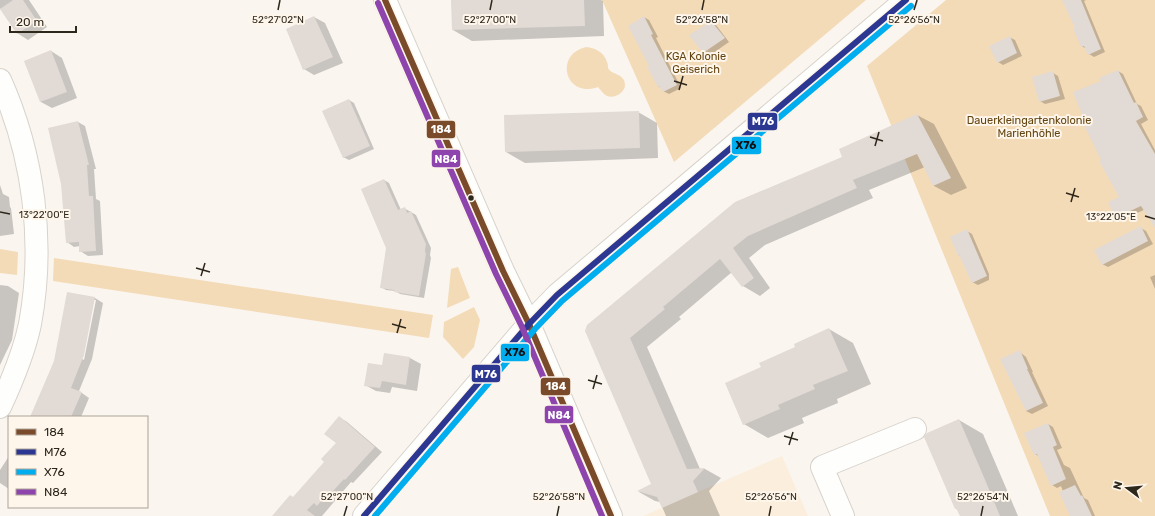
<svg xmlns="http://www.w3.org/2000/svg" width="1155" height="516" font-family="Rubik,sans-serif">
<rect width="100%" height="100%" fill="#faf5ef"/>
<!-- built -->
<path fill="#fbeedc" d="M782,456L808,516H643L698,492Z"/>
<!-- green -->
<path fill="#f4dbb8" d="M602,0H866L674,162Z
M946,0H1155V516H1050L867,66Z
M586,47C595,48 604,52 607,62C608,64 608,66 608,68C611,75 625,73 625,85C625,93 614,99 607,96C603,94 601,90 598,87C566,99 553,55 586,47Z
M0,249L18,252L17,275L0,273Z
M54,258L433,315L429,338L53,281Z
M458,267L470,298L447,308L451,269Z
M474,307L480,320L474,347L463,359L443,337L444,322Z"/>
<!-- shadow -->
<path fill="#0003" fill-rule="evenodd" d="M0,0H29L47,27L28,40L17,33L0,8Z
M452,0H601L603,1L604,36L472,41L453,30Z
M1063,0H1086L1084,1L1105,52L1094,57L1089,54L1086,49L1082,46L1076,28Z
M314,17L325,23L343,63L314,75L304,69Z
M644,17L649,20L658,37L656,38L681,88L669,94L663,91L661,88L658,86L650,66Z
M711,22L716,25L729,42L709,56L704,53L691,35Z
M1009,37L1015,40L1022,56L1003,65L998,62Z
M51,51L62,58L77,98L52,108L41,102L25,62Z
M1118,71L1123,74L1137,104L1141,106L1148,120L1141,124L1155,150V226L1144,210L1121,220L1116,217L1121,197L1102,160L1086,122L1102,81Z
M1053,73L1058,76L1065,99L1045,104L1040,101Z
M349,100L354,103L374,149L349,160L343,157Z
M638,112L657,123L658,158L525,163L506,152Z
M917,115L934,124L967,188L951,195L934,186L925,167L869,190L873,198L765,245L749,258L770,288L760,296L743,286L732,272L679,317L681,319L647,347L700,469H705L721,478L709,491L720,516H666L660,502L655,501L639,492L652,484L586,331L843,157Z
M78,122L85,126L96,169H94L96,199L100,201L103,255L88,256L80,251V246L74,247L67,242Z
M384,180L389,183L401,210L404,208L416,215L431,248L430,255L431,258L424,298L400,294L395,291L386,290L381,287L387,247Z
M0,185L3,194L9,197L10,207L11,208L14,234L0,236Z
M1141,228L1146,231L1153,244L1108,267L1102,264Z
M967,231L972,234L989,274V280L978,285L972,282L961,256L958,255Z
M1155,275V289L1150,277Z
M0,285L8,286L19,293L12,340L0,365Z
M68,293L95,298L103,303L92,359L79,391L89,398L81,417H31L51,380ZM94,300H96L84,360L82,359Z
M829,329L853,343L871,384L837,399L838,403L802,418L804,423L768,438L744,424L762,368Z
M1021,353L1026,357L1033,372H1032L1048,406L1032,414L1026,411Z
M385,354L410,358L421,364L417,391L392,387L390,393L376,391L365,385L383,367Z
M339,417L347,422L382,452L353,483L351,482L322,516H273L294,498L325,462L337,443Z
M959,420L983,434L1018,516H961L958,510L955,508Z
M1048,424L1053,427L1062,448L1057,450L1064,465L1070,468L1084,498L1088,500L1095,516H1072L1061,486L1057,488L1052,485L1040,457L1035,454Z
M9,456V489L0,483V470Z"/>
<!-- building -->
<path fill="#e2dad4" d="M13,0H23L37,21L17,34L0,9Z
M451,0H584L585,26L452,30Z
M1062,0H1081L1101,49L1088,55L1084,46L1081,47L1073,28H1075Z
M314,16L333,57L303,70L286,29Z
M644,16L653,34L651,35L677,85L663,92L659,86L658,87L647,67L649,66L628,26Z
M711,21L725,38L703,53L689,35Z
M1010,36L1017,53L997,63L989,46Z
M51,50L67,92L40,102L24,61Z
M1118,70L1134,103L1136,102L1143,117L1136,121L1155,154V228L1141,206L1115,218L1108,202L1119,197L1099,161L1101,160L1083,123L1085,122L1073,92L1101,81L1099,78Z
M1053,71L1060,96L1039,102L1032,77Z
M349,99L370,146L343,158L322,111Z
M639,111L640,148L505,152L504,115Z
M917,114L951,178L933,186L917,154L853,180L857,188L748,236L733,248L754,278L742,287L720,259L663,307L665,309L630,338L687,469L705,468L693,481L698,492L662,508L657,497L637,491L651,484L585,331L587,325L735,202L842,157L839,149Z
M78,121L89,165H87L89,196H93L96,251L79,252V242L66,243L61,184L48,128Z
M384,179L398,210L405,207L407,213L411,211L426,244L425,251L426,254L419,296L394,292V290L380,288L386,248L361,189Z
M1141,226L1148,241L1102,265L1094,250Z
M967,229L987,276L972,283L959,255L958,256L950,237Z
M67,292L95,297L84,355L71,388L82,392L71,417H30L54,361Z
M829,328L848,371L813,385L815,389L778,405L780,409L743,425L725,383L761,367L759,363L795,347L794,344Z
M1020,350L1028,369H1027L1043,403L1026,411L1000,359Z
M384,353L410,357L406,385L382,381L380,388L364,386L368,363L382,365Z
M339,416L375,447L345,480L344,479L324,501L322,500L317,506L314,503L307,510L315,516H272L290,495L293,497L324,462L321,459L336,443L324,434Z
M959,419L986,482L1000,516H960L956,508L955,509L924,437L927,433Z
M1048,423L1057,445L1053,447L1066,479L1051,486L1037,454L1034,455L1024,433Z
M1075,485L1081,496L1082,495L1092,516H1070L1059,492Z"/>
<g fill="none" stroke-linecap="round" stroke-linejoin="round">
<defs>
<path id="minor" d="M0,80C34,156 45,243 30,324C24,353 12,381 0,407
M364,516L529,324L557,295L906,0
M843,516L822,467L915,429"/>
<path id="major" d="M385,0L503,271L529,324L611,516"/>
</defs>
<!-- minor casing -->
<use href="#minor" stroke="#d8d2cb" stroke-width="24"/>
<!-- major casing -->
<use href="#major" stroke="#d8d2cb" stroke-width="24"/>
<!-- minor -->
<use href="#minor" stroke="#fefefd" stroke-width="22"/>
<!-- major -->
<use href="#major" stroke="#fefefd" stroke-width="22"/>
<defs>
<path id="bus-1" d="M385,0L503,271L529,324L611,516"/>
<path id="bus-2" d="M364,516L529,324L557,295L906,0"/>
<path id="bus-3" d="M375,516L535,329L562,301L911,6"/>
<path id="bus-4" d="M378,3L496,274L522,327L602,516"/>
</defs>
<!-- bus-1 casing -->
<use href="#bus-1" stroke="#fef6eb" stroke-width="9"/>
<!-- bus-2 casing -->
<use href="#bus-2" stroke="#fef6eb" stroke-width="9"/>
<!-- bus-3 casing -->
<use href="#bus-3" stroke="#fef6eb" stroke-width="9"/>
<!-- bus-4 casing -->
<use href="#bus-4" stroke="#fef6eb" stroke-width="9"/>
<!-- bus-1 -->
<use href="#bus-1" stroke="#7a4b2a" stroke-width="6"/>
<!-- bus-2 -->
<use href="#bus-2" stroke="#2c3792" stroke-width="6"/>
<!-- bus-3 -->
<use href="#bus-3" stroke="#00adef" stroke-width="6"/>
<!-- bus-4 -->
<use href="#bus-4" stroke="#8e44ad" stroke-width="6"/>
</g>
<!-- ticks -->
<path fill="none" stroke="#2e271c" stroke-width="1.5" d="M278,10L280,0M490,10L492,0M702,10L704,0M914,10L917,0M674,81L687,85M679,90L683,76M870,137L883,141M875,146L879,132M1066,193L1079,197M1071,202L1075,188M0,212L10,214M1145,216L1155,219M196,268L210,272M201,276L205,263M392,324L406,328M397,333L401,319M588,380L602,384M593,389L597,375M784,436L798,440M789,445L793,432M344,516L347,506M557,516L559,506M769,516L771,506M981,516L983,506"/>
<!-- markers -->
<circle fill="#2e271c" stroke="#fef6eb" stroke-width="1.5" cx="471" cy="198" r="3.5"/>
<g text-anchor="middle" stroke-width="4" stroke-linejoin="round" paint-order="stroke">
<!-- park labels -->
<g font-size="11" fill="#634410" stroke="#fef6eb">
<text x="696" y="60">KGA Kolonie<tspan x="696" dy="13">Geiserich</tspan></text>
<text x="1029" y="124">Dauerkleingartenkolonie<tspan x="1029" dy="13">Marienhöhle</tspan></text>
</g>
</g>
<g font-size="10" text-anchor="middle" fill="#2e271c" stroke="#fef6eb" stroke-width="4" stroke-linejoin="round" paint-order="stroke">
<text x="278" y="23">52°27'02"N</text>
<text x="490" y="23">52°27'00"N</text>
<text x="702" y="23">52°26'58"N</text>
<text x="914" y="23">52°26'56"N</text>
<text x="44" y="218">13°22'00"E</text>
<text x="1111" y="220">13°22'05"E</text>
<text x="347" y="500">52°27'00"N</text>
<text x="559" y="500">52°26'58"N</text>
<text x="771" y="500">52°26'56"N</text>
<text x="983" y="500">52°26'54"N</text>
</g>
<g stroke="#fef6eb" stroke-width="1.5">
<rect x="747" y="112" width="31" height="19" rx="4" fill="#2c3792"/>
<rect x="426" y="120" width="30" height="19" rx="4" fill="#7a4b2a"/>
<rect x="731" y="136" width="31" height="19" rx="4" fill="#00adef"/>
<rect x="431" y="149" width="30" height="19" rx="4" fill="#8e44ad"/>
<rect x="500" y="343" width="30" height="19" rx="4" fill="#00adef"/>
<rect x="471" y="364" width="30" height="19" rx="4" fill="#2c3792"/>
<rect x="540" y="377" width="31" height="19" rx="4" fill="#7a4b2a"/>
<rect x="544" y="405" width="30" height="19" rx="4" fill="#8e44ad"/>
</g>
<g font-size="11" text-anchor="middle" font-weight="bold" fill="#fff">
<text x="763" y="125">M76</text>
<text x="441" y="133">184</text>
<text x="446" y="163">N84</text>
<text x="486" y="378">M76</text>
<text x="556" y="390">184</text>
<text x="559" y="419">N84</text>
</g>
<g font-size="11" text-anchor="middle" font-weight="bold" fill="#111">
<text x="746" y="149">X76</text>
<text x="515" y="356">X76</text>
</g>
<!-- legend -->
<rect x="8" y="416" width="140" height="92" fill="#fef6eb" stroke="#aba398"/>
<rect x="16" y="429" width="20" height="6" fill="#7a4b2a" stroke="#aba398"/>
<text x="44" y="436" font-size="12" fill="#2e271c">184</text>
<rect x="16" y="449" width="20" height="6" fill="#2c3792" stroke="#aba398"/>
<text x="44" y="456" font-size="12" fill="#2e271c">M76</text>
<rect x="16" y="469" width="20" height="6" fill="#00adef" stroke="#aba398"/>
<text x="44" y="476" font-size="12" fill="#2e271c">X76</text>
<rect x="16" y="489" width="20" height="6" fill="#8e44ad" stroke="#aba398"/>
<text x="44" y="496" font-size="12" fill="#2e271c">N84</text>
<!-- north arrow -->
<g transform="translate(1127 488) rotate(286)" stroke="#fef6eb" stroke-width="3" paint-order="stroke">
<path d="M0-3L7 15L0 10L-7 15Z" fill="#2e271c"/>
<text y="-6" font-size="11" font-weight="bold" text-anchor="middle" fill="#2e271c">N</text>
</g>
<!-- scale -->
<path d="M10 26v6h66v-6" fill="none" stroke="#2e271c" stroke-width="2"/>
<text x="16" y="26" font-size="12" fill="#2e271c" stroke="#fef6eb" stroke-width="3" paint-order="stroke">20 m</text>
</svg>
